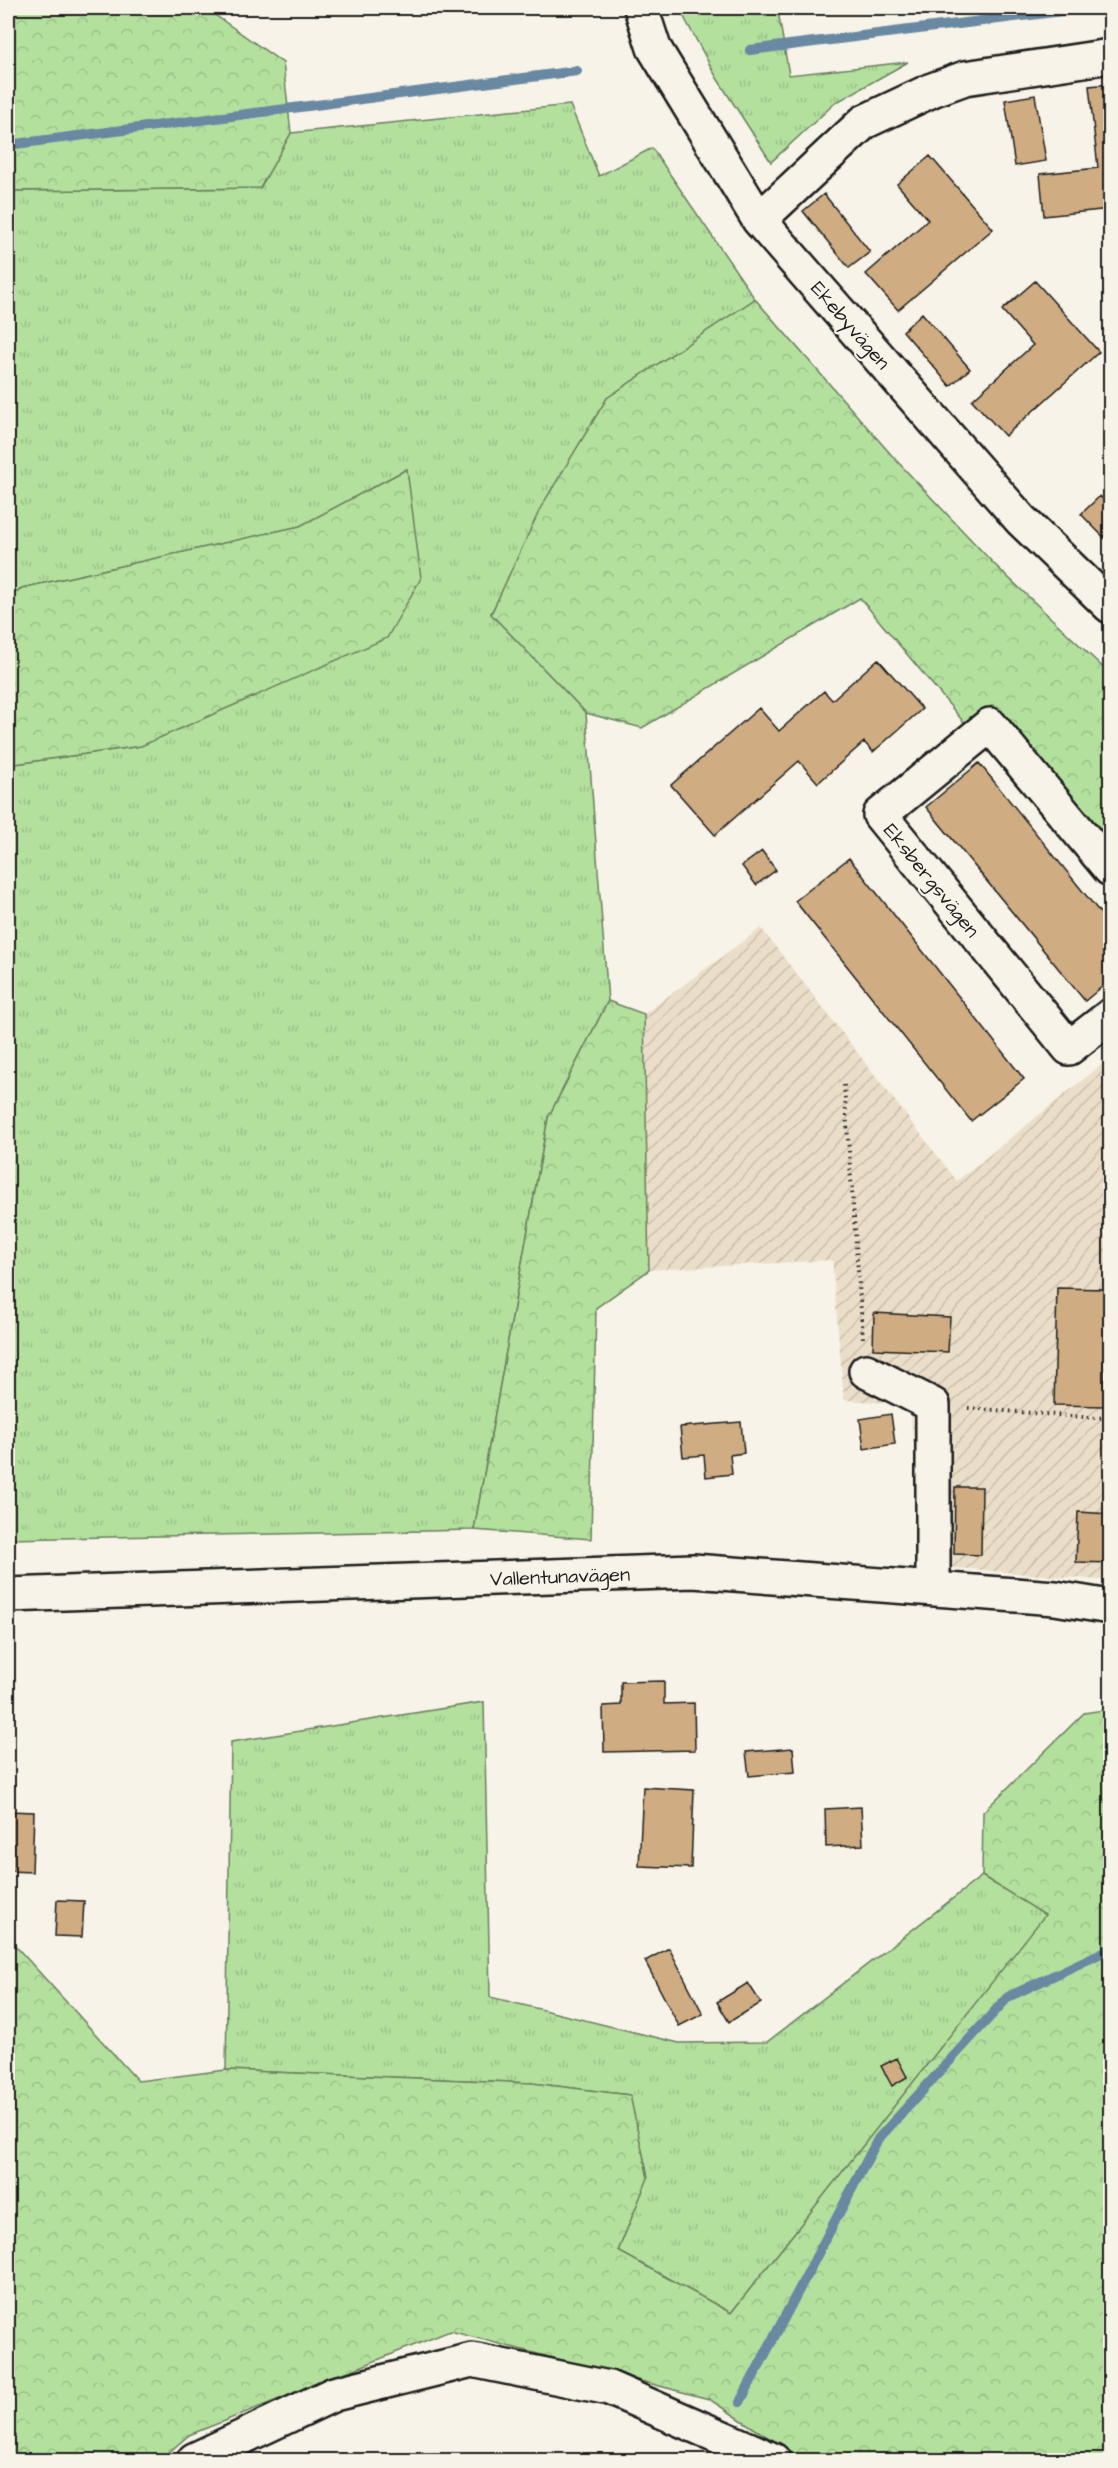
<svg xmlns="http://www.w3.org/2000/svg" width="1118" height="2468" font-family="'Architects Daughter',sans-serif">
<defs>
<pattern id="industrial-furrows" width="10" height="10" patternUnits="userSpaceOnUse" patternTransform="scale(1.5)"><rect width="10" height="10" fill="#ebdec9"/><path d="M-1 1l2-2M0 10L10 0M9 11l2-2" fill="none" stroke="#c9beac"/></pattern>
<pattern id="grass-tufts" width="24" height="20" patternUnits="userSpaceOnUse" patternTransform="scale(1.5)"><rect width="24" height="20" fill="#b4e09e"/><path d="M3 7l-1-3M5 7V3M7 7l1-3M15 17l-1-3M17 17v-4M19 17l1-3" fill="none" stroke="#9ac088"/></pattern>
<pattern id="forest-crowns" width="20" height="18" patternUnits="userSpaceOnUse" patternTransform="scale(1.5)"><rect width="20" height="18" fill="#b4e09e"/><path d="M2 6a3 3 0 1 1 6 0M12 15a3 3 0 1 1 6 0" fill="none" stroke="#9ac088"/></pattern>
</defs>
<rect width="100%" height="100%" fill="#f7f3e8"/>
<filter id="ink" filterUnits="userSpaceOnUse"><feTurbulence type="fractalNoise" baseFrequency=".0167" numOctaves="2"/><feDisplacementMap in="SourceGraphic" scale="12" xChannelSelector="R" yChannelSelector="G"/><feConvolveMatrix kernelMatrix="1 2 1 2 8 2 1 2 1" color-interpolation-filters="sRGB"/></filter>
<g filter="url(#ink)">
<!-- industrial -->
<path fill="url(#industrial-furrows)" d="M761,928L957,1181L1110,1058V1581L923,1565L910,1404L844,1400L832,1260L649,1270L644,1014Z"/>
<!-- grass -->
<path fill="url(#grass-tufts)" stroke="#687e5d" stroke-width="1.5" d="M679,8H782L779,17L789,75L908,62L835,103L771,162L717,78Z
M570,105L599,176L652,148L755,299L607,398L491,613L586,713L608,1001L548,1118L474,1530L8,1539V765L141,746L407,469L301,526L22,588L8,597V191L260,188L291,133Z
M484,1702L490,1997L679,2043L767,2042L982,1876L1046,1915L731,2313L618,2251L648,2177L629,2095L532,2083L226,2070L231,1742Z"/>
<!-- forest -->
<path fill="url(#forest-crowns)" stroke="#687e5d" stroke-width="1.5" d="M8,8H205L283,63L291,133L260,188L8,191Z
M755,299L895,459L994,564L1110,674V842L993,705L967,726L860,598L642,728L586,713L491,614L541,507L607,398Z
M407,469L421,578L387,638L141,746L8,765V597L22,588L300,526Z
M608,1001L644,1014L649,1270L596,1308L591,1539L474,1530L548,1118Z
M1110,1709V2460H803L709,2399L450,2331L189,2435L160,2460H8V1941H11L138,2081L226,2070L532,2083L630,2095L648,2178L618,2251L731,2313L1045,1915L982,1876L983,1812L1084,1713Z"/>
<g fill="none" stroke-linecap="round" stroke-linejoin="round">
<!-- stream -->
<path stroke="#6988a1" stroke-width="10" d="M750,50L1086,8
M8,145L577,71
M740,2402L878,2139L1008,1997L1110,1949"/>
</g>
<!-- building -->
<path fill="#cfac82" stroke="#1c1c1c" stroke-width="1.5" d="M1110,84V209L1044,216L1040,174L1098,168L1089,86Z
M1035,95L1046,161L1015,166L1005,100Z
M930,156L993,229L898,310L866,274L928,220L897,184Z
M824,194L870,252L849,268L803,211Z
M1035,281L1099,352L1005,436L972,400L1033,345L1002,310Z
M922,313L970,369L950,386L903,331Z
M1100,496L1110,507V544L1081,514Z
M878,659L922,709L873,752L864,742L818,783L799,761L715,835L671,785L759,708L779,731L824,691L832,700Z
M979,763L1110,925V980L1085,1001L926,807Z
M762,851L776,870L756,885L742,866Z
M849,858L1024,1079L971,1121L795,901Z
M1057,1288L1107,1289L1104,1406L1054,1405Z
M874,1313L950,1317L948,1352L873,1349Z
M891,1414L895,1444L864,1449L860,1419Z
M741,1422L744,1453L730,1455L732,1474L706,1477L704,1455L683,1457L680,1427Z
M955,1487H982L981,1555L954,1554Z
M1078,1512L1110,1514V1563L1076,1562Z
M664,1681V1704L694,1703L695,1750L604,1752L603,1706L621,1705V1682Z
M793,1748L795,1772L749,1776L746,1752Z
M643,1787L694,1790L691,1868L639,1866Z
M861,1807L863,1845L826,1847L825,1809Z
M8,1811L34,1812L32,1872L8,1871Z
M57,1900L84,1901L82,1937L55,1936Z
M669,1948L703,2014L679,2026L645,1961Z
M748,1983L761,2003L729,2022L717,2002Z
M897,2058L907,2077L892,2086L881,2066Z"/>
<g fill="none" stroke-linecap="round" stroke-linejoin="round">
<defs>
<path id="minor" d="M641,8L654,48L759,220L1021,520L1110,606
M759,220L864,122L932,90L965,78L1110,56
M1110,869L990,725L880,815L1069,1048L1110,1016
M866,1371L933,1405V1588
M194,2460L334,2394L472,2360L609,2388L773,2460"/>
<path id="major" d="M8,1595L693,1571L1055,1598L1110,1607"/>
</defs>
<!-- minor casing -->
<use href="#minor" stroke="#1c1c1c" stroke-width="38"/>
<!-- major casing -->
<use href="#major" stroke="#1c1c1c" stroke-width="38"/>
<!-- path -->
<path stroke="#1c1c1c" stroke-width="4" stroke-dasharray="1.5 4.5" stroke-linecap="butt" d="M844,1085L863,1338
M968,1408L1096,1418L1110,1417"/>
<!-- minor -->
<use href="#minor" stroke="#f7f3e8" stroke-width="33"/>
<!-- major -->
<use href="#major" stroke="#f7f3e8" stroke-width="33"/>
</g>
</g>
<g text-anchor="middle" stroke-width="4.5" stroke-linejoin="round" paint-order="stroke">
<!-- street labels -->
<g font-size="20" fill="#1c1c1c" stroke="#f7f3e8">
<text transform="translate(851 325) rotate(49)" y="7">Ekebyvägen</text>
<text transform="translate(932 880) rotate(51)" y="7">Eksbergsvägen</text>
<text transform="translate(560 1576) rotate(-2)" y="7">Vallentunavägen</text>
</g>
</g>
<!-- margin -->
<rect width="1118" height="2468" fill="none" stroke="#f7f3e8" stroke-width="30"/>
<rect x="15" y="15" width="1088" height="2438" fill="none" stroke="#1c1c1c" stroke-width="2" filter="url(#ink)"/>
</svg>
